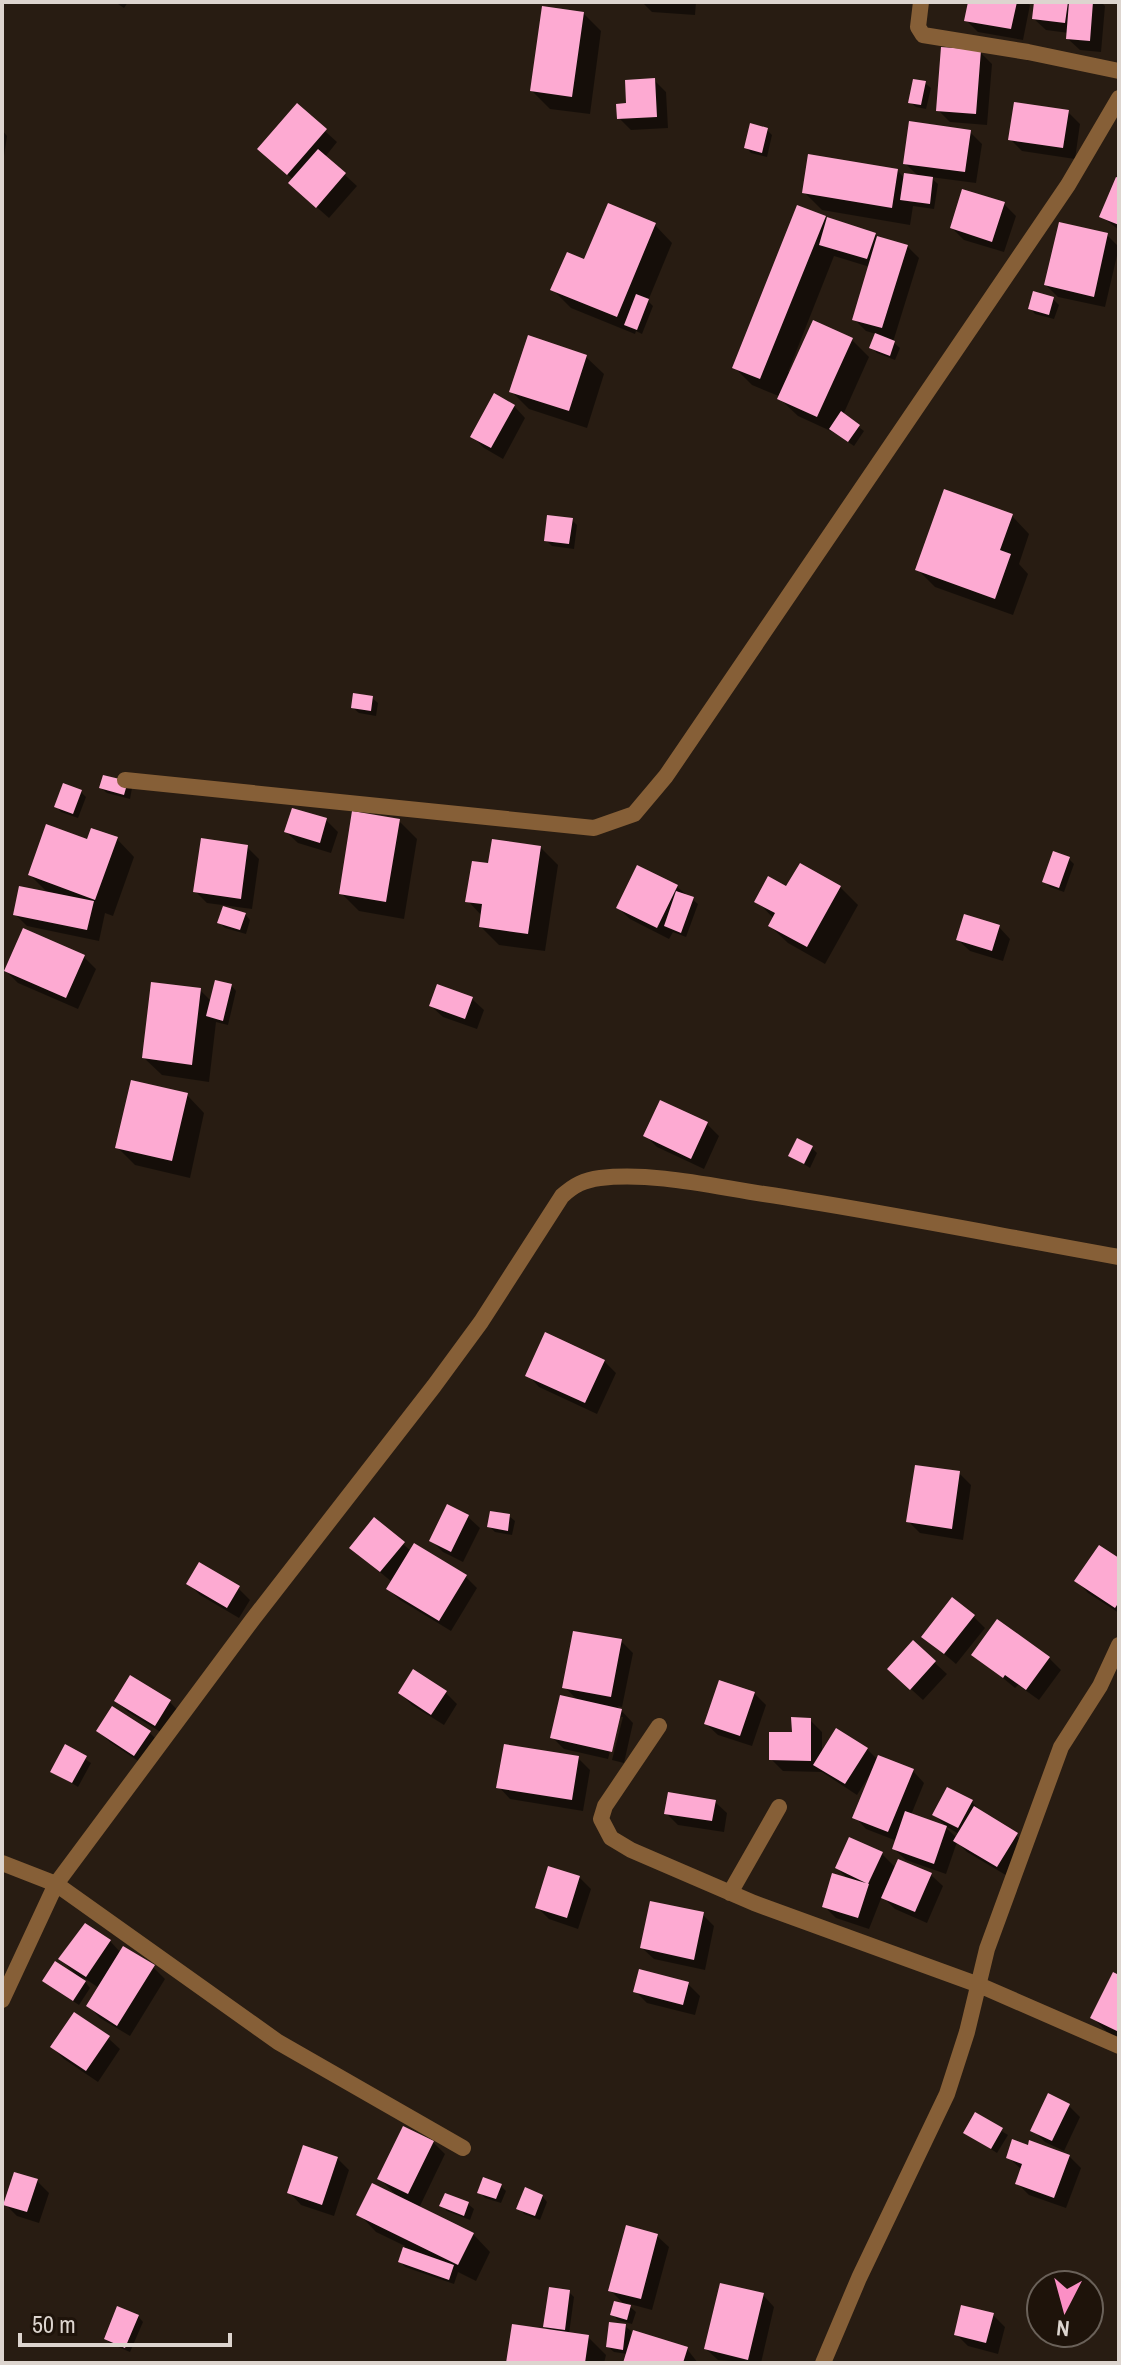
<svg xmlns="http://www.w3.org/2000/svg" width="1121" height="2365" font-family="'Archivo Narrow',sans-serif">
<rect width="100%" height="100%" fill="#281c12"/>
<!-- shadow -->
<path fill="#0007" d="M115,2H128L124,8Z
M642,2H696L695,15L652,12Z
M970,2H1026L1030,5L1023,40L978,32L966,20Z
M1036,2H1101L1105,6L1101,52L1080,50L1068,39L1069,33L1046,30L1034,19Z
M583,13L601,31L590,114L550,109L532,91Z
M980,52L992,64L987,125L950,122L938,110Z
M654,80L666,92L668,128L631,130L619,118L628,105Z
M925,83L931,88L926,109L916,107L910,102Z
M297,106L337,142L325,157L357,186L329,218L303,195L294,180L271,160Z
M1068,112L1080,124L1075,159L1022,151L1010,139Z
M2,130L7,136L4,156H2Z
M767,130L772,135L767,157L751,153L746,147Z
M970,132L982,144L976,183L930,177L938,184L934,209L913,206L910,225L822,210L804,192L898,171L905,179L919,177L905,163Z
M1119,180V230L1101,216Z
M1004,204L1016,216L1004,252L964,240L952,228Z
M825,218L907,246L919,258L893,342L900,348L895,360L877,353L871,347L876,334L866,331L854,319L870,267L834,256L788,372L791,373L851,339L869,357L843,415L864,431L854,446L835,433L798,416L780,399L781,397L752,385L734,367Z
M655,225L672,243L648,301L653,306L642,334L636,331L635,334L571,308L553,290L585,261Z
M1107,235L1119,247L1105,307L1058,297L1046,285Z
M1053,299L1059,305L1054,319L1035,314L1030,308Z
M586,357L604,374L587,428L529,409L511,391Z
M514,406L525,418L503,459L484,448L472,436Z
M1012,516L1029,534L1019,564L1028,574L1013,615L935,587L917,569Z
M572,520L577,525L574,549L552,546L546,540Z
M372,698L378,703L376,716L359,713L353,708Z
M104,777L132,788L130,799L107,793L101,788Z
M81,792L86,797L78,818L61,812L56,806Z
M326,820L338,832L331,853L298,843L286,832Z
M399,821L417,839L404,919L359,911L341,893Z
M117,839L134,857L113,916L105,913L99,941L27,926L15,914L49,894L30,875L89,842Z
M247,847L259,859L252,909L207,903L195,891Z
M540,847L558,865L545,951L499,945L481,927L482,916L468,901L490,866Z
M1069,859L1074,864L1064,892L1050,887L1045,882Z
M638,868L677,887L698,904L686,937L673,932L669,939L630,919L618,908Z
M840,887L858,905L825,964L788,943L770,926L774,919L757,901L787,889Z
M245,914L250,920L246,934L225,928L220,923Z
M999,927L1010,939L1003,961L970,951L958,940Z
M84,957L96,969L78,1009L18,983L6,971Z
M231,985L236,991L228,1025L216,1022L209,1082L162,1075L144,1058L200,990L212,1002Z
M472,999L484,1010L477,1029L443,1017L431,1006Z
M187,1095L204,1113L190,1178L135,1165L117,1147Z
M661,1102L707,1124L719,1136L704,1169L657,1147L645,1135Z
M812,1148L817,1153L810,1168L790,1155Z
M604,1361L616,1373L597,1414L539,1387L528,1375Z
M959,1473L971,1485L963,1540L920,1533L908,1521Z
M509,1516L515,1521L512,1535L495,1532L489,1526Z
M468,1517L480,1528L463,1562L443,1552L431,1540Z
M375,1520L411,1551L465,1576L477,1588L451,1631L400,1600L388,1589L392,1582L364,1559Z
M1119,1560V1613L1088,1593L1077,1581Z
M188,1583L238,1588L250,1600L239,1618L200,1595Z
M973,1616L985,1628L956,1664L924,1637Z
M621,1641L633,1653L622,1707L617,1706L633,1723L624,1763L612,1760L623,1717H619L608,1759L564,1749L552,1737L578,1701L565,1687Z
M913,1643L947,1674L923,1700L901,1680Z
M974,1654L1049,1658L1061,1670L1039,1700L1018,1685L1015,1688Z
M400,1693H446L457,1704L444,1725L412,1705Z
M754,1693L766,1705L752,1746L718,1735L706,1724Z
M116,1701L170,1702L181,1714L167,1736L128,1712Z
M113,1709L150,1733L162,1745L147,1767L110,1742L98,1731Z
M810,1720L822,1732V1755L867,1749L878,1760L913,1771L924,1783L911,1815L946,1828L957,1838L959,1834L947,1827L934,1815L971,1801L983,1813L1016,1835L1028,1847L1009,1877L967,1852L957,1842L946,1874L906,1860L894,1849L897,1841L866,1829L855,1817L871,1777L869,1776L857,1795L822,1772L783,1771L771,1759Z
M66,1747L91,1763L78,1787L53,1771Z
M578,1758L590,1770L583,1811L510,1799L499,1787Z
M715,1802L727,1813L724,1832L678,1825L666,1813Z
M882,1854L896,1868L931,1875L943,1886L927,1923L895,1909L882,1896L869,1929L836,1918L824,1906L850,1881L837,1868Z
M579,1877L591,1889L578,1929L549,1919L537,1907Z
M702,1914L714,1926L705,1970L654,1959L642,1948Z
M110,1941L121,1953L153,1967L165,1979L130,2036L100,2018L89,2006L99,1988L81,1976L90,1988L79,2005L50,1986L77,1976L61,1959Z
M1119,1977V2040L1111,2036L1093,2018Z
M688,1984L700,1996L695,2015L647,2003L635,1991Z
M108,2038L120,2049L98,2082L64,2059L52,2047Z
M1068,2105L1080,2117L1064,2151L1045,2142L1033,2130Z
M975,2115L1008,2135L997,2153L965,2132Z
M433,2142L445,2154L419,2208L473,2234L490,2252L476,2281L458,2272L454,2284L405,2267L400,2261L405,2246L376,2232L359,2214L398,2197L380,2179Z
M1069,2156L1081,2168L1066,2208L1029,2195L1017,2183L1022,2170L1008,2157Z
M337,2158L349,2170L334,2216L301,2205L290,2193Z
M37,2181L49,2193L39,2223L17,2216L5,2204Z
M501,2186L506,2191L501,2203L485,2198L480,2192Z
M542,2196L547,2202L540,2220L524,2214L519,2208Z
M468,2204L474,2209L470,2220L447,2211L442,2206Z
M657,2236L669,2247L652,2310L626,2303L636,2312L632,2324L618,2320L613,2315L626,2306L610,2290Z
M569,2292L574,2297L569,2334L588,2337L606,2355L604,2363H508L550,2331L545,2327Z
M763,2295L774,2307L761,2363L718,2360L706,2349Z
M993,2315L1005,2327L998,2354L968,2346L956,2334Z
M138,2316L143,2322L130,2352L111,2344L106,2339Z
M625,2326L631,2331L630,2340L687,2349L698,2363H625L628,2354L614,2352L608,2347Z"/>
<!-- building -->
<path fill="#fdaad2" d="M968,2H1017L1011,29L964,21Z
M1034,2H1068L1065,23L1032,19Z
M1069,2H1093L1090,41L1066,39Z
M542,6L584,12L572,97L530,91Z
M941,47L981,50L976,114L936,111Z
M655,78L657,117L617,119L616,104L626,103L625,80Z
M913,79L926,81L921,105L908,103Z
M1014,102L1069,110L1063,148L1008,140Z
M297,103L327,129L287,175L257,149Z
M909,121L971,130L965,172L903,164Z
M750,123L768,128L762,153L744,148Z
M318,149L346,173L316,208L288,183Z
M808,154L898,169L892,208L802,193Z
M904,173L933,177L930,204L900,200Z
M1116,177L1119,178V225L1099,217Z
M962,189L1005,202L992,242L950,228Z
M608,203L656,223L617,317L550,290L567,252L584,259Z
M797,205L826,216L760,379L732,368Z
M827,217L876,233L867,259L819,245Z
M1059,222L1108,233L1094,297L1044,285Z
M877,236L908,245L882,328L852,320Z
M1033,291L1054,297L1049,315L1028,309Z
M636,294L649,299L637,330L624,325Z
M813,320L853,338L817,417L777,399Z
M875,333L895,341L890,356L869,348Z
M528,335L587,355L569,411L509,392Z
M494,393L515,405L491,448L470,437Z
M841,411L860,425L848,442L829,429Z
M944,489L1013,514L1000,550L1011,554L995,599L915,570Z
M547,515L573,518L569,544L544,541Z
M353,693L373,696L371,711L351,708Z
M103,775L128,781L124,795L99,788Z
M63,783L82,790L73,814L54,807Z
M292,808L327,818L320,843L284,832Z
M352,811L400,819L386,902L339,894Z
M46,824L87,839L91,828L118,837L95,900L28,875Z
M201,838L248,845L241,899L193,892Z
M492,839L541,846L528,934L479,927L482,904L465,902L472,861L488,863Z
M1053,851L1070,857L1059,888L1042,882Z
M800,863L841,886L807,947L768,926L775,913L754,902L768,876L786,886Z
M637,865L678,885L657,928L616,908Z
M19,886L94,901L87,930L13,915Z
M676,891L694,897L681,933L664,926Z
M223,906L246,913L240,930L217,923Z
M964,914L1000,925L992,951L956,940Z
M23,928L85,955L66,998L4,971Z
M215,980L232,984L223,1021L206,1016Z
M151,982L201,988L192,1065L142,1058Z
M437,984L473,997L465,1019L429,1006Z
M131,1080L188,1093L172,1161L115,1148Z
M660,1100L708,1122L691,1159L643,1136Z
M797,1138L813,1146L804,1164L788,1156Z
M545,1332L605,1360L585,1403L525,1376Z
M915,1465L960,1471L952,1529L906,1522Z
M447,1504L469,1515L451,1552L429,1541Z
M490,1511L510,1514L508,1531L487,1527Z
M374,1517L405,1542L380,1572L349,1548Z
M414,1543L467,1575L439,1621L386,1589Z
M1099,1545L1119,1558V1602L1115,1608L1074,1581Z
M199,1562L240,1586L227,1608L186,1584Z
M952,1597L975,1615L944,1654L921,1637Z
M997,1619L1050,1657L1026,1690L1005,1675L1003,1678L971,1655Z
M573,1631L622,1639L611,1697L562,1688Z
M913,1640L936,1661L910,1690L887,1669Z
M413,1669L447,1691L431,1715L398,1693Z
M130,1675L171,1700L155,1726L114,1701Z
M719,1680L755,1692L740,1736L704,1724Z
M560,1695L622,1709L612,1752L550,1738Z
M112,1706L151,1731L134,1756L96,1731Z
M791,1717L811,1718V1761L769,1760V1732H792Z
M836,1728L868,1748L845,1784L813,1765Z
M65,1744L87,1756L72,1783L50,1772Z
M504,1744L579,1756L572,1800L496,1788Z
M878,1755L914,1769L888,1832L852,1818Z
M947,1787L973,1800L958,1828L932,1815Z
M668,1792L716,1800L712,1821L664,1814Z
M974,1806L1018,1833L997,1867L953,1841Z
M905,1811L947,1826L934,1864L892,1849Z
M849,1837L883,1852L868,1884L835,1868Z
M898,1859L932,1873L915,1912L881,1898Z
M548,1866L580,1876L567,1918L535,1908Z
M832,1873L869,1884L858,1918L822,1907Z
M650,1901L704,1912L694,1960L640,1948Z
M85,1923L111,1940L86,1977L58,1959Z
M123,1946L155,1965L117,2026L86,2006Z
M55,1961L86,1981L73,2001L42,1981Z
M639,1969L689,1982L683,2005L633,1992Z
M1113,1972L1119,1975V2032L1090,2018Z
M74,2012L110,2036L86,2071L50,2047Z
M1048,2093L1070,2104L1052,2141L1030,2131Z
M975,2112L1003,2128L991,2149L963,2133Z
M403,2126L434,2141L408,2194L377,2179Z
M1012,2139L1028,2145L1029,2140L1070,2155L1054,2198L1015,2184L1022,2164L1006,2158Z
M303,2145L338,2157L322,2205L287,2193Z
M14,2172L38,2179L27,2212L3,2205Z
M483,2177L502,2184L496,2199L477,2193Z
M372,2183L474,2233L458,2265L356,2215Z
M525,2187L543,2195L535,2216L516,2209Z
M445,2193L469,2202L464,2216L439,2206Z
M626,2225L658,2234L641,2299L608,2291Z
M403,2247L454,2265L449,2280L398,2262Z
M720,2283L764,2293L748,2360L704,2349Z
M549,2287L570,2290L565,2330L543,2327Z
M614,2301L631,2305L627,2320L610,2315Z
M961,2305L994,2313L986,2343L954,2335Z
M117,2306L139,2315L125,2348L104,2339Z
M609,2322L626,2324L623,2350L606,2347Z
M512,2324L589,2335L585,2363H506Z
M633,2330L688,2347L683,2363H623Z"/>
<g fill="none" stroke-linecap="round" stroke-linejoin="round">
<!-- street -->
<path stroke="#865f37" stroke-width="16" d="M921,2L918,27L923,35L1028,52L1119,71
M125,780L594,828L634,814L666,776L1068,185L1119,98
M659,1726L605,1806L601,1819L611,1838L631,1850L754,1903L979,1985L1119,2046
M2,1863L56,1884L278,2042L463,2148
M730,1893L779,1807
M2,2000L56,1884L253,1619L434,1386L481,1322L562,1196C574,1185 584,1180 600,1178C653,1172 711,1186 764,1194C883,1212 1001,1236 1119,1257
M823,2363L859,2278L947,2094L967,2032L987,1949L1061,1747L1100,1686L1119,1645"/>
</g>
<!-- border -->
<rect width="1121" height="2365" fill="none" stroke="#ddd5cf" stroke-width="8"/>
<!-- north arrow -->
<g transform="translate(1065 2309) rotate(186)"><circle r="38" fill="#1e130a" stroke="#6a6159" stroke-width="2"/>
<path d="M0-6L14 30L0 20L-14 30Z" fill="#fb8fc5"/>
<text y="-12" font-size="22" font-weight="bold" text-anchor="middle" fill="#ddd5cf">N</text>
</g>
<!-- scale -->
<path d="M20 2333v12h210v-12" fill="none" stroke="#ddd5cf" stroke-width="4"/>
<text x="32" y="2333" font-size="24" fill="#ddd5cf" stroke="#1e130a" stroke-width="6" paint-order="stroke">50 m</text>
</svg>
